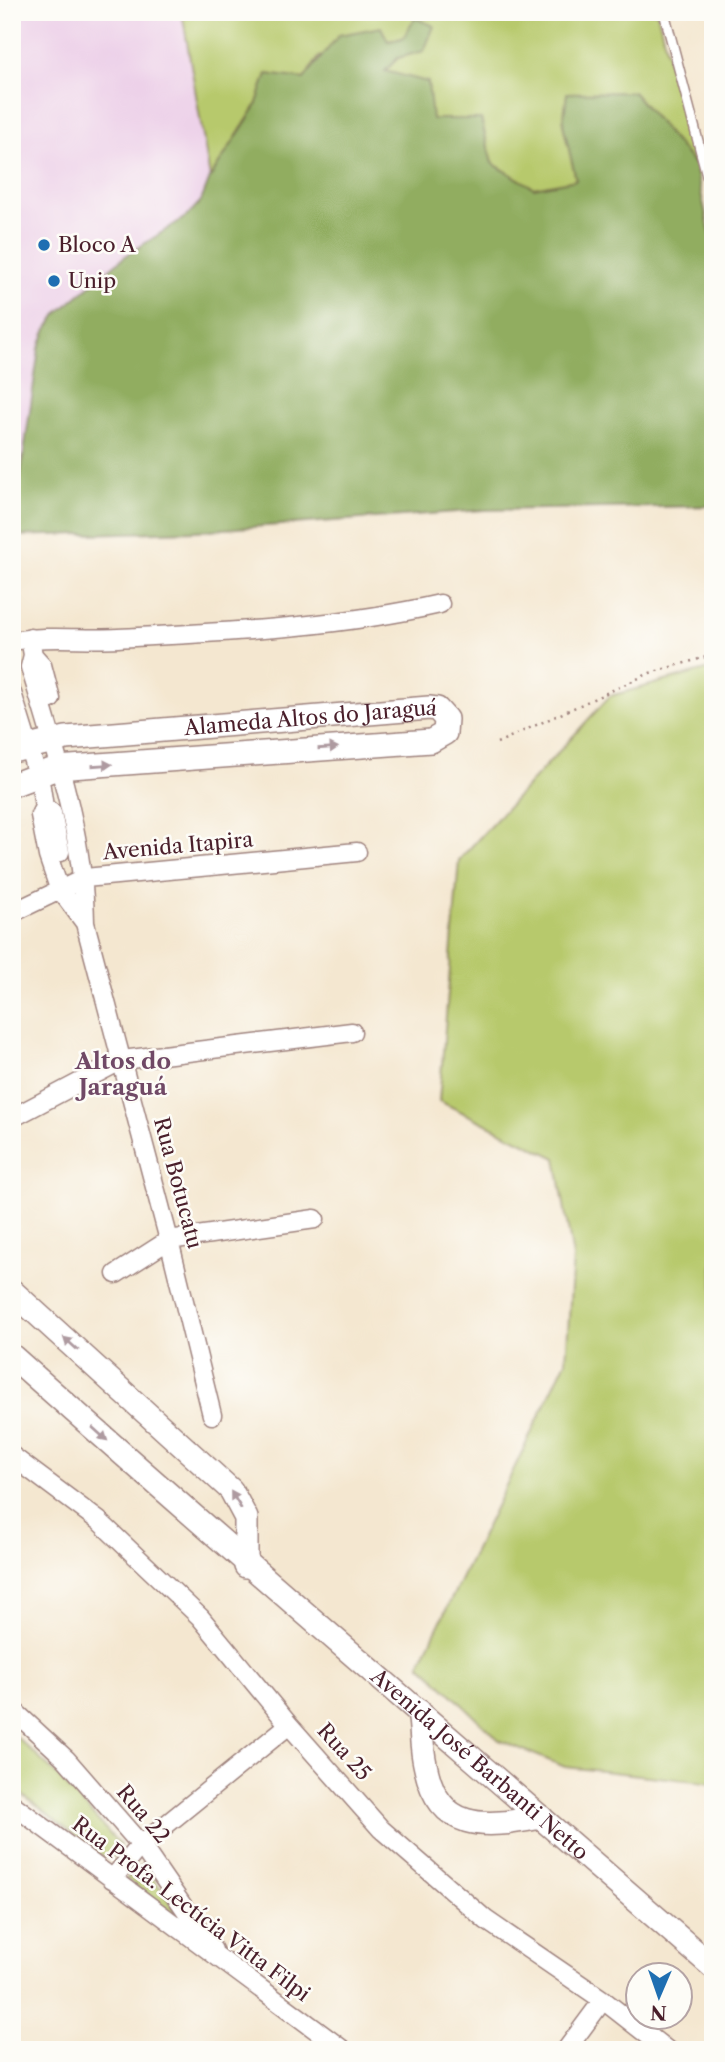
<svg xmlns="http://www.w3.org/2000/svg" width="725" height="2062" font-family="'Libre Caslon Text',serif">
<rect width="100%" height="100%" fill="#fdfcf7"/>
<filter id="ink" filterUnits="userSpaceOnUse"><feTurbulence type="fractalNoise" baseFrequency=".0143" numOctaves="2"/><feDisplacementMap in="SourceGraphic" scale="14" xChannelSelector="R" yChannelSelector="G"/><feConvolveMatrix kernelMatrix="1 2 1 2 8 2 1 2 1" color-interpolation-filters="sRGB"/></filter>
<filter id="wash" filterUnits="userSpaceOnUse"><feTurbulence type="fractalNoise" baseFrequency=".00686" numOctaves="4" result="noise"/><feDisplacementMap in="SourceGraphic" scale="28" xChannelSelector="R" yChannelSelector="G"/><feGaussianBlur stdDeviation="1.57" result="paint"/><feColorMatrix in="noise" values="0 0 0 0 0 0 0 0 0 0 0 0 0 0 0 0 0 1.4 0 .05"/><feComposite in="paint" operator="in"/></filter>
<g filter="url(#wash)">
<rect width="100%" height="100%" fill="#f4e7d0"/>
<!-- built -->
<path fill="#edd1e9" d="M12,12H182L210,178L201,201L187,215L124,257L58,313L47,329L39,348L12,536Z"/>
<!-- green -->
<path fill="#b7c96c" stroke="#80744c" stroke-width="2" d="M182,12H657L695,165L633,92L563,124L577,180L534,188L492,163L481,119H432L384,71L398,58L403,38L319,57L304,79L267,74L256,106L210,178Z
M713,668V1783L565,1767L499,1740L420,1664L566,1361L573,1257L556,1158L439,1101L459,860L610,696Z
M12,1733L55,1773L120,1845L122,1853L109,1858L101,1855L12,1787Z
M143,1864L184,1921L126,1879Z"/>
<!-- forest -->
<path fill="#91ad60" stroke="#6e6646" stroke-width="2" d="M415,18L434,26L424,51L398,58L385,71L428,82L432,119H481L492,163L534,188L576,180L563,124L567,93L633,92L695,165L713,246V506L484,510L196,531L12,536L39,348L47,329L58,313L124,257L187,216L201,201L210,178L256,106L267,74L304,79L339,35L381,27L388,41L403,38Z"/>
</g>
<g filter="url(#ink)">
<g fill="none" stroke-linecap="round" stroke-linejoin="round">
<defs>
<path id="service" d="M664,12L713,198"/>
<path id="minor" d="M30,638L33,655L30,667C55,750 84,836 85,923L169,1240L212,1415
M12,641C47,635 83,640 118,638C226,632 335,628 440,604
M33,655L42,665L51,699
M12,693L41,787L44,807L40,815L48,856L59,888L85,923
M44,807L52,813L60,852
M12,913L85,878L357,852
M12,1118L122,1060L352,1032
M116,1274L169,1240L315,1219
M12,1456L99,1521L200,1617L289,1725L381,1829L486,1920L603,2000L667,2050
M12,1709L66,1759L141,1845L213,1950
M12,1804L343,2050
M112,1879L141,1845L289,1725
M566,2050L603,2000"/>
<g id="tertiary">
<path id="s1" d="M12,751L66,738L429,708L437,709L446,719L445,733L431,741L57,768L12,785"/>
<path d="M12,1291L231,1490L246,1518V1566"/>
<path id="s2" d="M12,1356C243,1562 479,1763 713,1967"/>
<path d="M419,1711C422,1728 421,1747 425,1764C438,1833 484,1828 541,1817"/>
</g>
</defs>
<!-- service casing -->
<use href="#service" stroke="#9f837e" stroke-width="12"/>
<!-- minor casing -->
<use href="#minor" stroke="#9f837e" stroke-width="21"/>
<!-- tertiary casing -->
<use href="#tertiary" stroke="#9f837e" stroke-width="26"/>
<!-- path -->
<path stroke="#9f837e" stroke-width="2.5" stroke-dasharray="2 5" stroke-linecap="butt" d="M497,743L650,673L713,655"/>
<!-- service -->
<use href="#service" stroke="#fff" stroke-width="9"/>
<!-- minor -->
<use href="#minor" stroke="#fff" stroke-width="18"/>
<!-- tertiary -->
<use href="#tertiary" stroke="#fff" stroke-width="23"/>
</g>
<!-- one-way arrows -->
<defs><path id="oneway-solid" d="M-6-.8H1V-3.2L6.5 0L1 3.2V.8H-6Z" transform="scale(1.75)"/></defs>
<g fill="#ae9aa0">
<use href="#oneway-solid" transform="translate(328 748) rotate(-4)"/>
<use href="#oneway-solid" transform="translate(102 765) rotate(-4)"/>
<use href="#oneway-solid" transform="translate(71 1344) rotate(-138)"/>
<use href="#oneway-solid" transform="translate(100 1434) rotate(42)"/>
<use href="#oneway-solid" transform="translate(236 1500) rotate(-121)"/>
</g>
</g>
<!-- markers -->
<g fill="#1f6fb2" stroke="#fdfcf7" stroke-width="2.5">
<circle cx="44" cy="245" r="7"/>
<circle cx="54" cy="281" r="7"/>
</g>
<g text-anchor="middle" stroke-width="5" stroke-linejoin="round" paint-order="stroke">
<!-- poi labels -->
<g font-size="21" fill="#4a1f2b" stroke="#fdfcf7" text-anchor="start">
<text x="58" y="252">Bloco A</text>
<text x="68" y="288">Unip</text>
</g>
<!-- street labels -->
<g font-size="21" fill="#4a1f2b" stroke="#fdfcf7">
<text dy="7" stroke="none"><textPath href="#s1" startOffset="301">Alameda Altos do Jaraguá</textPath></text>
<text transform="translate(178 846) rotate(-5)" y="7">Avenida Itapira</text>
<text transform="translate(178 1183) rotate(75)" y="7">Rua Botucatu</text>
<text transform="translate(344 1752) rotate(48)" y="7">Rua 25</text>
<text dy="7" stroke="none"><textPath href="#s2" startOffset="621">Avenida José Barbanti Netto</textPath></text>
<text transform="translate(143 1814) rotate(50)" y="7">Rua 22</text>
<text transform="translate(191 1909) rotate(37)" y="7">Rua Profa. Lectícia Vitta Filpi</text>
</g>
<!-- neighbourhood labels -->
<g font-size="23" font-weight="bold" fill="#704966" stroke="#fdfcf7">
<text x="123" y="1069">Altos do<tspan x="123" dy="26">Jaraguá</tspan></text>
</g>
</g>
<!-- margin -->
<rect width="725" height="2062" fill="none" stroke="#fdfcf7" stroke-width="42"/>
<!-- north arrow -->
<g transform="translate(659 1996) rotate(182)"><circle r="33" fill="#fdfcf7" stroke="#b5a4a5" stroke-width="2"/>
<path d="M0-5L12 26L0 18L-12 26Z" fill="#1f6fb2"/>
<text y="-10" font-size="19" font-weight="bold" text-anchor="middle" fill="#4a1f2b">N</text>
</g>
</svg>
